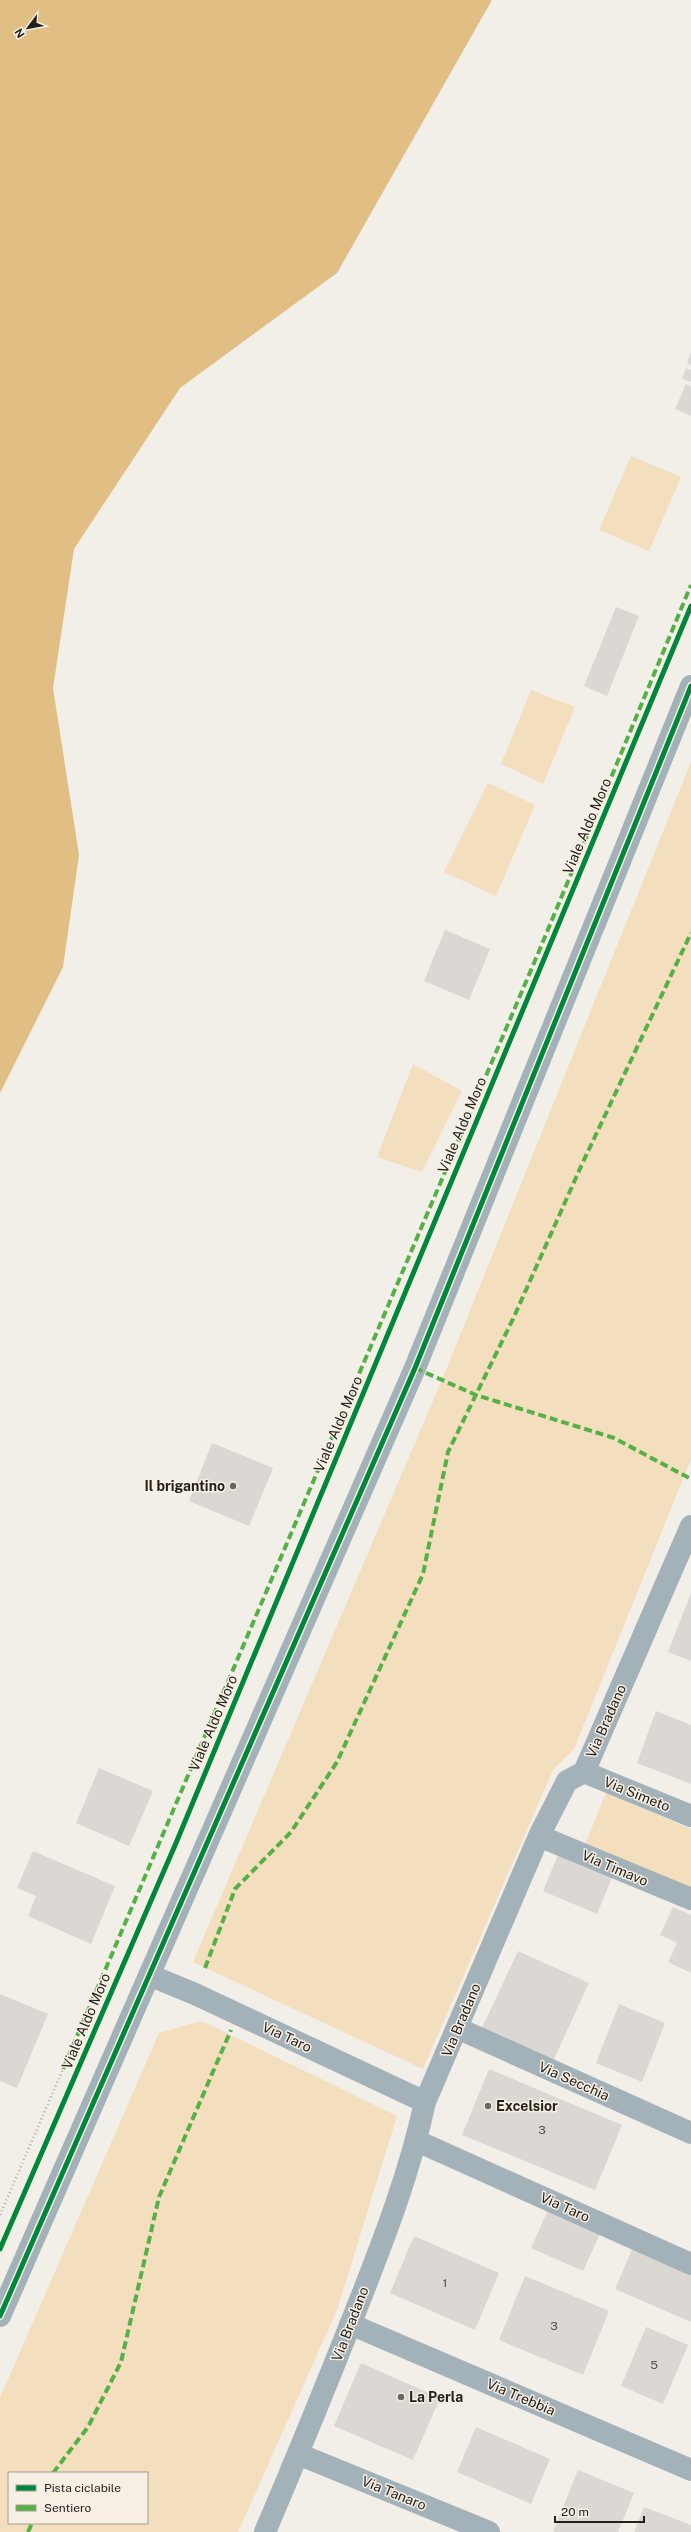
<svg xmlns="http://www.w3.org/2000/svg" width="691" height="2532" font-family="'Public Sans',sans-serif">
<rect width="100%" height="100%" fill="#f2eee8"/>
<!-- green -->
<path fill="#f3debe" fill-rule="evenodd" d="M631,456L681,477L649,551L599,530Z
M531,690L575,707L543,784L501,764Z
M691,762V1459L574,1749L553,1770L423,2069L193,1962L442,1380Z
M488,783L535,805L496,896L444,872Z
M413,1064L462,1091L422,1172L377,1157Z
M606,1793L691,1829V1892L584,1847Z
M202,2021L397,2116L337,2310L238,2532H0V2398L159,2033ZM9,2473H147V2523H9Z"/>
<!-- water -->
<path fill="#e1be84" d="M0,0H492L337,273L180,388L74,549L53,688L79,855L63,967L0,1093Z"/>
<!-- building -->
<path fill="#dbd7d2" d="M691,352V366L687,363Z
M686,368L691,370V382L682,379Z
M686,384L691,387V416L675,409Z
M616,607L639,616L607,696L584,686Z
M445,930L490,949L469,1000L424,981Z
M212,1443L273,1468L249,1526L189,1501Z
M691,1593V1661L668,1652Z
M656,1711L691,1725V1784L637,1763Z
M99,1768L153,1791L129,1846L76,1823Z
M560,1850L614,1873L597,1914L543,1891Z
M33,1851L115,1886L91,1944L28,1916L36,1896L17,1888Z
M673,1907L691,1915V1973L668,1962L677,1943L660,1935Z
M518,1951L589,1983L553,2061L482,2028Z
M0,1994L48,2014L17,2088L0,2081Z
M619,2004L665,2023L642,2082L596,2063Z
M489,2069L622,2125L595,2190L462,2135Z
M548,2210L600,2234L583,2271L531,2248Z
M414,2236L499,2273L475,2330L390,2293Z
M634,2245L691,2269V2322L615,2289Z
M525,2276L609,2311L583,2375L499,2340Z
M646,2327L688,2345L663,2404L621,2386Z
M361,2363L440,2398L413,2460L334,2426Z
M476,2427L550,2459L531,2504L457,2472Z
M578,2470L634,2493L618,2532H553Z
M644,2507L691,2525V2532H634Z"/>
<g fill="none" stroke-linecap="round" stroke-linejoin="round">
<!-- path -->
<path stroke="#a3aeb1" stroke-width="2.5" stroke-dasharray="1 3" stroke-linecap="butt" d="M0,2215L63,2069"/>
<!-- minor -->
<path stroke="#a3b2b8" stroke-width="22" d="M584,1772L691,1816
M539,1836L691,1899
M149,1975L195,1994L425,2102
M457,2028L691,2133
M417,2141L691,2264
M0,2316L415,1368L691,686
M350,2324L691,2470
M298,2454L489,2532
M265,2532C297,2457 328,2381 358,2305C384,2239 410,2172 425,2102L539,1836L567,1781L584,1772L691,1526"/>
<!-- quiet -->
<path stroke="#55b145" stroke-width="4" stroke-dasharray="8 4" stroke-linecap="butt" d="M415,1368L476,1395L614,1438L691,1479
M205,1968L235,1889L291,1832L337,1762L423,1574L448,1452L513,1319L583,1162L691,933
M63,2069L537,956L691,585
M53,2473L88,2427L121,2362L159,2197L231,2030
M28,2532L32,2523"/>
<defs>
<path id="cycleway" d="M0,2249L176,1843L691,606
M0,2316L415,1368L691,686"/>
</defs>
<!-- cycleway casing -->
<use href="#cycleway" stroke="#f7efe3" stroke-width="8"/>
<!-- cycleway -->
<use href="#cycleway" stroke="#00873e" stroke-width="5"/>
</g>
<!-- markers -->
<g fill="#6b6863" stroke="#f7efe3" stroke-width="1.5">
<circle cx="233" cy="1486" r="4"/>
<circle cx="488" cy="2106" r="4"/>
<circle cx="401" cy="2397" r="4"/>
</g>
<g text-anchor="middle" stroke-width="3" stroke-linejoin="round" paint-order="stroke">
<!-- number labels -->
<g font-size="12" fill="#53504c">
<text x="542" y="2134">3</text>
<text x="445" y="2287">1</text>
<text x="554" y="2330">3</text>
<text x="654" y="2369">5</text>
</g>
<!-- street labels -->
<g font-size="14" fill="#23201c" stroke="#f7efe3">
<text transform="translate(587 826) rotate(-67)" y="5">Viale Aldo Moro</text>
<text transform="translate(462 1125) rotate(-67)" y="5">Viale Aldo Moro</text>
<text transform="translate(338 1424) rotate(-67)" y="5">Viale Aldo Moro</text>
<text transform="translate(606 1721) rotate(-66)" y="5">Via Bradano</text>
<text transform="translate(213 1723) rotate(-67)" y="5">Viale Aldo Moro</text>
<text transform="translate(637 1794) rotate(22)" y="5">Via Simeto</text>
<text transform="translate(615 1868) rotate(23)" y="5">Via Timavo</text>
<text transform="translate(461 2020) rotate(-67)" y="5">Via Bradano</text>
<text transform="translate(86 2021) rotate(-67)" y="5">Viale Aldo Moro</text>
<text transform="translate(287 2037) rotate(25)" y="5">Via Taro</text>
<text transform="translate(574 2081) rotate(24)" y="5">Via Secchia</text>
<text transform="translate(565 2207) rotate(24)" y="5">Via Taro</text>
<text transform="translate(350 2324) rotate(-69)" y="5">Via Bradano</text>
<text transform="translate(521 2397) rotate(23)" y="5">Via Trebbia</text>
<text transform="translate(394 2493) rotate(22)" y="5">Via Tanaro</text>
</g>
<!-- poi labels -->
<g font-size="14" font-weight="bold" fill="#23201c" stroke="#f7efe3" text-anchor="start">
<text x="225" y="1491" text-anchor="end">Il brigantino</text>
<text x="496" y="2111">Excelsior</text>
<text x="409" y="2402">La Perla</text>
</g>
</g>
<!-- legend -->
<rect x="8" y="2472" width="140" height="52" fill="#f7efe3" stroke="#a29c93"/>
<rect x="16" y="2485" width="20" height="6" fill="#00873e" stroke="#a29c93"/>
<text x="44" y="2492" font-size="12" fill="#23201c">Pista ciclabile</text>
<rect x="16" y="2505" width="20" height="6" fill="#55b145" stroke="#a29c93"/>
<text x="44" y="2512" font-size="12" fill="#23201c">Sentiero</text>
<!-- north arrow -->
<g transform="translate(28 28) rotate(238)" stroke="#f7efe3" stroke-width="3" paint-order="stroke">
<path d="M0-3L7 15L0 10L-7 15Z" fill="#23201c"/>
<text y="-6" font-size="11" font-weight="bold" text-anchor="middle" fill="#23201c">N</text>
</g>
<!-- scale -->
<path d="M555 2516v6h89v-6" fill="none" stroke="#23201c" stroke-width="2"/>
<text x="561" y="2516" font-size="12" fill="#23201c" stroke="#f7efe3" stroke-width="3" paint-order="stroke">20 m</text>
</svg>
